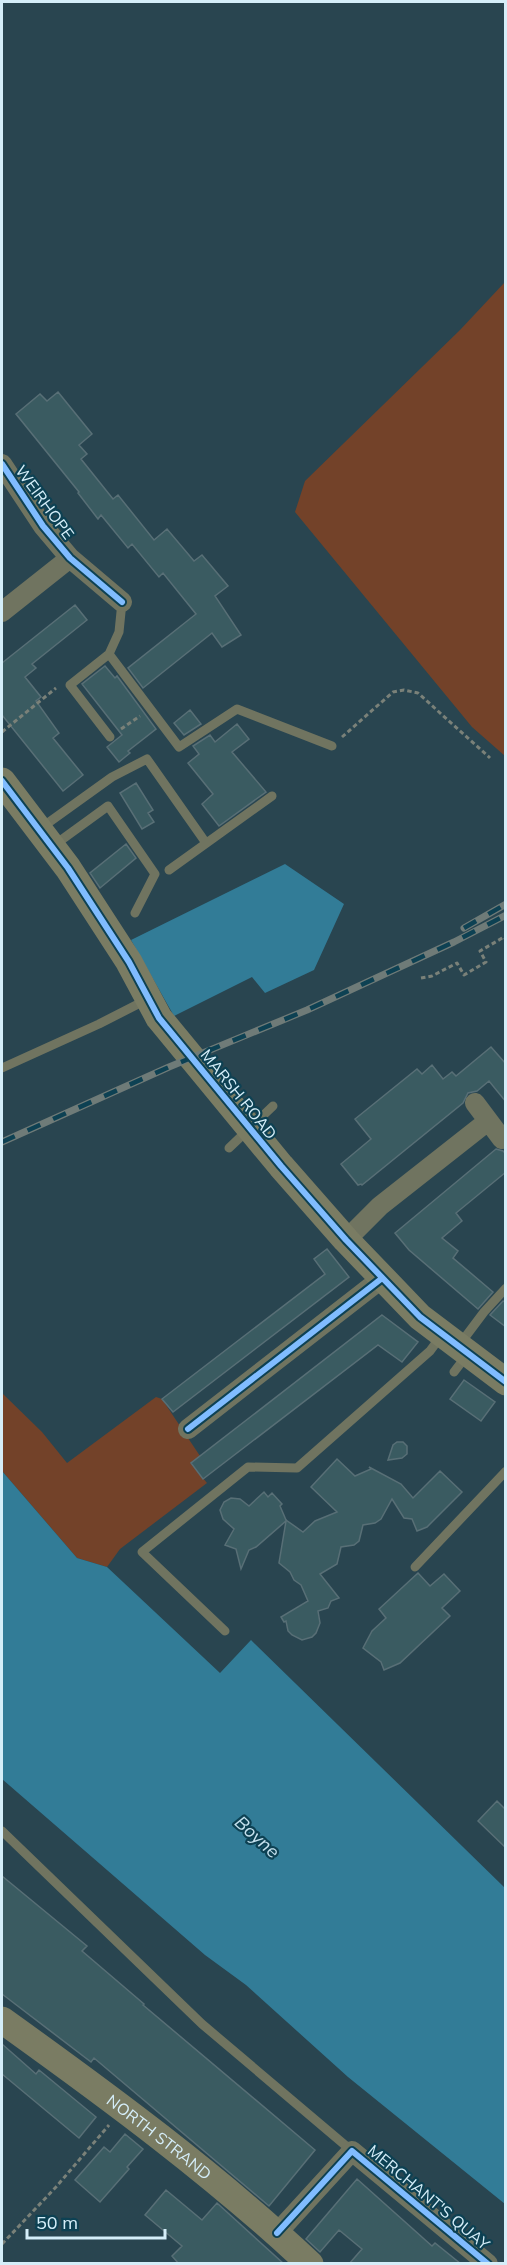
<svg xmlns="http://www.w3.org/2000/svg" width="507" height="2265" font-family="Mulish,sans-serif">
<rect width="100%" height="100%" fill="#294550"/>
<!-- green -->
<path fill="#734229" d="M505,282V756L472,727L295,512L305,481L460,330Z
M2,1393L42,1432L67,1463L156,1397L162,1399L200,1456L191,1463L207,1483L120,1549L107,1567L77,1558L2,1471Z"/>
<!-- water -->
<path fill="#327c97" d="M285,864L344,904L314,970L265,993L252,977L174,1016L131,940Z
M2,1471L77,1558L107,1567L220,1673L251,1640L505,1888V2204L348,2077L246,1985L205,1955L2,1779Z"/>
<!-- building -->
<path fill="#3a5b61" stroke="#586f76" stroke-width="1.5" d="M58,392L92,434L79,445L87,454L81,459L113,499L118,495L154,540L167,529L194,561L202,555L228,586L215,596L241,635L222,647L212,633L143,688L128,668L196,614L163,573L159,577L132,544L128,548L101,515L98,519L78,493L79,492L16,414L40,394L47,401Z
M75,605L87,620L32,664L36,668L25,677L41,697L36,701L59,733L53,738L83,775L63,791L2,715V663Z
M105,666L115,678L117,676L156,729L128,751L130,753L119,762L107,747L122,735L82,684Z
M190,710L201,724L184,735L174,723Z
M237,724L249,739L232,752L266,792L219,826L202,804L213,794L188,763L199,754L193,746L210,735L215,742Z
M136,783L153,810L148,813L154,822L142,829L120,793Z
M126,844L136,858L100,888L90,873Z
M491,1047L506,1064V1102L489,1081L477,1091L468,1093L463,1103L362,1185L361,1184L358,1185L341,1164L371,1139L355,1119L417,1069L422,1074L432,1065L443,1079L452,1072L456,1076Z
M496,1149L503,1151L506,1154V1172L456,1213L462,1221L442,1238L458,1251L453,1258L493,1292L478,1309L409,1250L395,1233Z
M327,1249L349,1277L173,1412L162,1399L325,1274L314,1259Z
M503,1301L506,1302V1327L490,1315Z
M382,1315L418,1342L402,1362L378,1345L203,1479L191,1463Z
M464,1380L495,1402L481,1421L450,1399Z
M397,1442H403L407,1446V1454L402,1458L388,1460L393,1445Z
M337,1459L355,1476L371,1469L369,1467L401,1484L413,1498L440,1471L462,1492L427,1527L417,1531L412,1519L404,1518L392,1499L381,1519L375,1523L363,1525L359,1541L354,1545L341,1547L337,1564L320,1574L339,1598L331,1601L328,1608L318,1611L320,1623L316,1633L312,1637L302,1640L292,1635L288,1631L286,1621L284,1622L281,1617L308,1601L301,1585L294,1580L290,1572L279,1563L286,1521L256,1547L249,1550L241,1569L236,1549L225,1545L234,1529L223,1519L220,1510L224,1502L231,1498L240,1499L249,1506L264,1492L268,1497L272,1493L282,1504L280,1506L286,1520L303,1532L315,1521L337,1512L311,1487Z
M418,1573L430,1586L444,1574L460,1591L442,1608L450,1616L400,1663L384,1670L381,1662L363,1648L372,1631L386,1618L379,1609Z
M497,1801L506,1810V1848L478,1821Z
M2,1876L87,1946L82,1951L144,2004L143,2005L315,2150L269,2206L94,2058L91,2062L2,1994Z
M2,2044L36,2074L39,2070L96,2117L79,2138L2,2074Z
M125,2134L143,2149L127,2167L129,2169L100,2202L75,2180L104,2147L110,2152Z
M357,2179L432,2246L435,2243L461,2264H349L362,2249L339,2230L320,2252L306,2239Z
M166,2190L202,2220L217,2203L284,2264H179L172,2256L182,2246L145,2215Z"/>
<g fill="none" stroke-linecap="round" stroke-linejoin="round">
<!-- path -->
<path stroke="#7a8179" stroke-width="3" stroke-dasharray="4.5 3" stroke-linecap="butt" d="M121,729L140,716
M2,732L56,688
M342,737L393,692L404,690L418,693L490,758
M421,978L432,976L457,963L464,975L486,962L480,951L504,937L506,940
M2,2244L56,2187L109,2125"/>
<!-- service -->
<path stroke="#707460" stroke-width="9" d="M122,602L119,632L109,654L179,747L237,709L332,746
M109,654L70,685L110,737
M41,828L112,777L147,759L206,843
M53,846L108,806L155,874L135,913
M169,870L272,796
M2,1068L99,1024L146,1000
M229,1148L273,1106
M460,1344L484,1312L506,1288
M454,1372L467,1355
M415,1567L506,1471
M225,1631L142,1552L248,1467L297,1468L430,1351L441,1336
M2,1831L202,2024L352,2151"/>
<!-- minor -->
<path stroke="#707460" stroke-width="20" d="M2,464L43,526L70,558L122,602
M2,612L70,558
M475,1103L502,1139
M346,1240L380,1206L488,1121
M188,1429L381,1279
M277,2233L352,2151L488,2264"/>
<!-- secondary -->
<g stroke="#7a7c63" stroke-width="27">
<path d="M2,781L68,868L129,962L159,1018L281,1166L346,1240L420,1317L506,1382"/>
<path id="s1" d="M2,2020C108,2096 214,2174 310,2264"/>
</g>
<defs>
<path id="rail" d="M464,928L506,904
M2,1142L169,1067L307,1010L454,942L506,915"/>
</defs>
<!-- rail casing -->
<use href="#rail" stroke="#6f7b78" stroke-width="7"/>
<!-- rail -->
<use href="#rail" stroke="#0d4153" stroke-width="4.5" stroke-dasharray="14" stroke-linecap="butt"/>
<defs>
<path id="cycleway" d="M2,464L43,526L70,558L122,602
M2,781L68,868L129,962L159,1018L281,1166L346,1240L420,1317L506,1382
M188,1429L381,1279
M277,2233L352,2151L488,2264"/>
</defs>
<!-- cycleway casing -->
<use href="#cycleway" stroke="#0d4153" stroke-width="10"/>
<!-- cycleway -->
<use href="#cycleway" stroke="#80bcff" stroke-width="6"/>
</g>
<g text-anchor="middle" stroke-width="4.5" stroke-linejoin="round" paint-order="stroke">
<!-- street labels -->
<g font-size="16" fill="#d5eef9" stroke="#0d4153">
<text transform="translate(45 502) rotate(54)" y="6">WEIRHOPE</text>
<text transform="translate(239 1094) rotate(51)" y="6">MARSH ROAD</text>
<text dy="6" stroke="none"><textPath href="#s1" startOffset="196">NORTH STRAND</textPath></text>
<text transform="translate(429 2197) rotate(40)" y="6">MERCHANT'S QUAY</text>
</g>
<!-- water labels -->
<g font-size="18" font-style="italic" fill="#c6e2ef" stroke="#0d4153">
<text transform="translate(257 1837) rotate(42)" y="6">Boyne</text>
</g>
</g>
<!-- border -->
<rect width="507" height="2265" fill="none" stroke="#d5eef9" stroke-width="6"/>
<!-- scale -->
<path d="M27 2229v9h138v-9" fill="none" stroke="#d5eef9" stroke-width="3"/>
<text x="36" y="2229" font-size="18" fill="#d5eef9" stroke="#0d4153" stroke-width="4.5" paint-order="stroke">50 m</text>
</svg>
